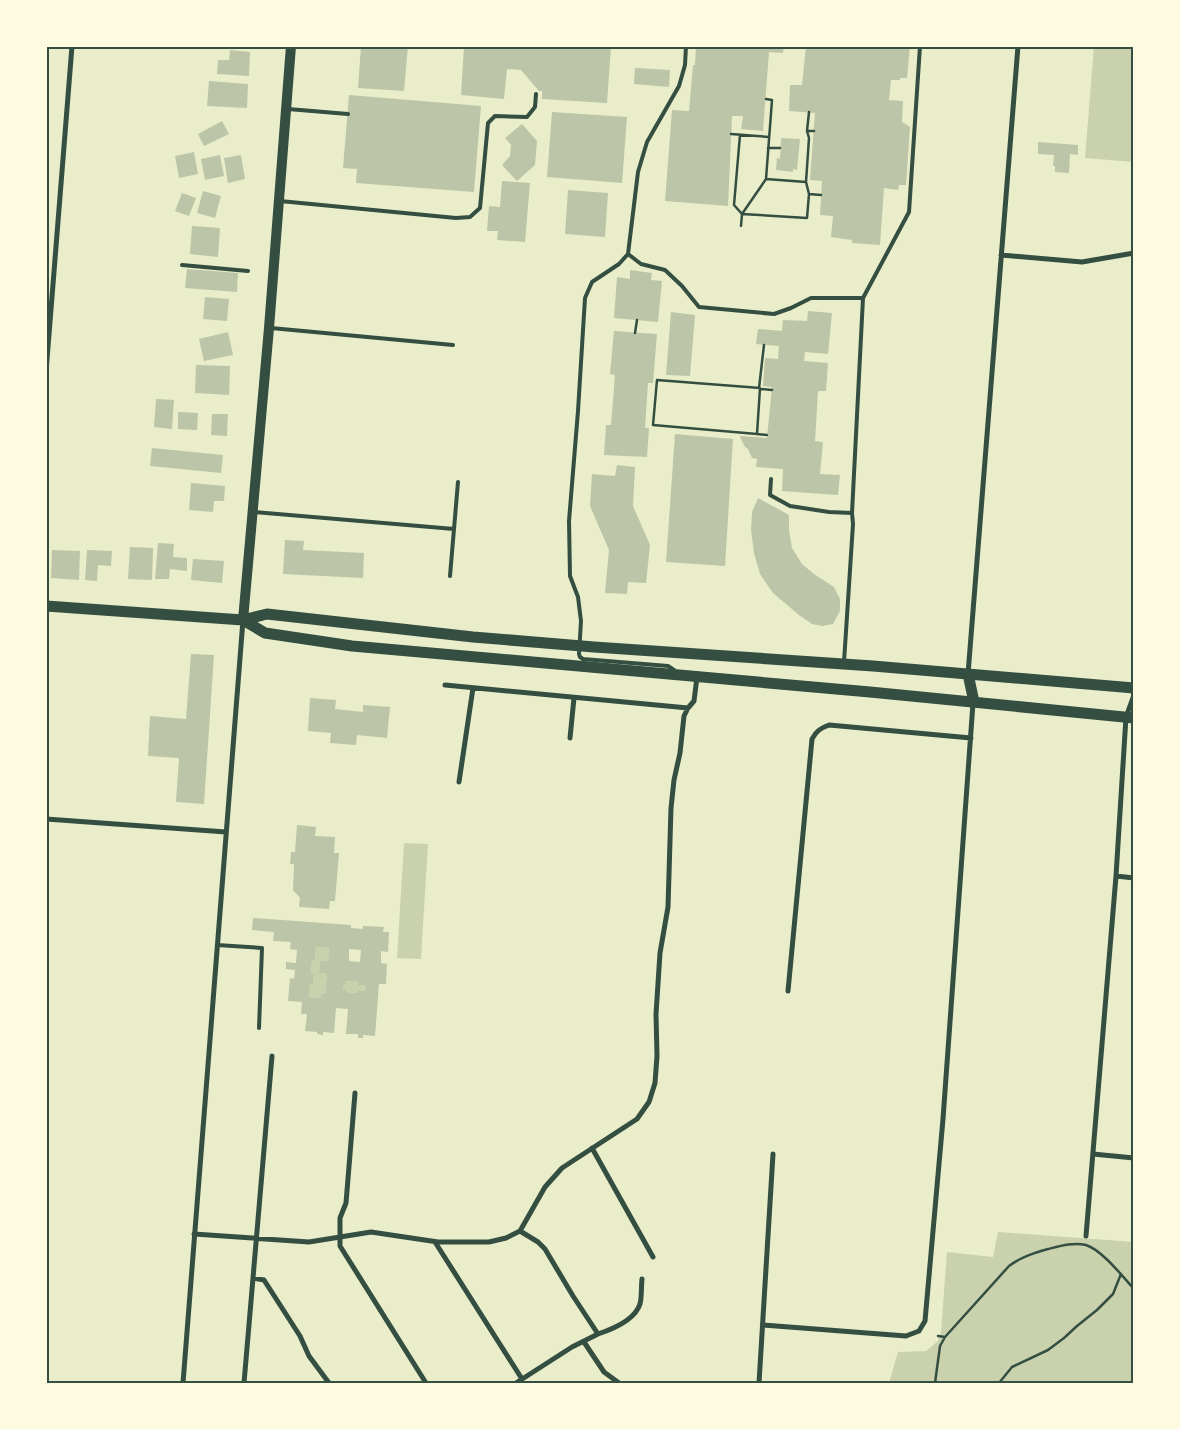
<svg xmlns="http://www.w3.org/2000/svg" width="1180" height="1429" font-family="Overpass,sans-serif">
<rect width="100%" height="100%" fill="#e9edc9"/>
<!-- green -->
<path fill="#cad2ad" d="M1094,46H1134V162L1085,158Z
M404,843L428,844L421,959L397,958Z
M316,947H329L328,961H320L319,973L327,974L325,994H321V998L309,997L310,983H313L314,974H311L312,960H315Z
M346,981L358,982V985L366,986L365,991L358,990V993L346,992V990H343L344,984H346Z
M998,1232L1134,1242V1383H889L898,1352L926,1351L938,1341L941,1332L947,1252L993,1257Z"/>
<!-- building -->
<path fill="#bcc5a7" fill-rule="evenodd" d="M361,46H408L404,91L358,88Z
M464,46H611L607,103L542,99V91H539L521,70L507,69L504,99L461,95Z
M696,46H784L783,53L769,52L763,131L741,129L743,116H732L728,206L665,201L672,110L689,111L693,65H695Z
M806,46H910L907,78H900V80H891L889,100L903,101L902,122L904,123L910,127L906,185H899L898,190L884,188L880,245L852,243V240L831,237L833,216L820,215L822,181L810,180L815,113L789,111L790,85H802Z
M230,50L250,52L249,76L217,74L218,60H229Z
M635,68L670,70L669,87L634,84Z
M209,81L248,84L247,108L207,106Z
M349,95L481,106L474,192L356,183L357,169L343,168Z
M552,112L627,117L622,183L547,177Z
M222,121L229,134L204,146L198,134Z
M522,124L537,141L535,165L517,181L502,165L510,156L511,145L505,138Z
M781,138L800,139L797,170L793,169V172L776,170L777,158L780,159Z
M1038,142L1078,145V155L1070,154L1069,173L1055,172V166H1053L1054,155L1038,154Z
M194,152L198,174L179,178L175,156Z
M220,155L224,176L205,180L201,159Z
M241,155L245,179L228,183L224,158Z
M502,181L530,183L525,242L497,240L498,231H487L489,206L500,207Z
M568,190L608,193L605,237L565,234Z
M203,191L221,196L215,218L197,213Z
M182,193L196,198L189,216L175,211Z
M192,226L220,228L218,257L190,254Z
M187,269L238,273L237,292L185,288Z
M630,270L652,273L651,280L662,281L658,322L614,318L617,277L630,279Z
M205,297L229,299L227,321L203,319Z
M808,311L832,313L828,354L805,352L804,361L828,363L826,391H818L815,441L823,442L820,474L840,475L838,495L782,491L783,469L756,467L757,459L752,458L748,449L745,447L740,437V436L767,438L772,387L763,386L765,358L778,359L779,346L756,344L758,329L782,331L783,320L807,321Z
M671,312L695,315L690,376L666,375Z
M614,331L657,334L653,383H648L645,428H649L647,457L604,455L606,425H611L615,375L610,374Z
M228,332L233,355L204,361L199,339Z
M196,365L230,366L229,395L195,393Z
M156,399L174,400L172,429L154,427Z
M178,412L198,413L197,430L178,429Z
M212,414H228L227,436L211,435Z
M675,434L733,439L725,566L666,562Z
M152,448L223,455L221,473L150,466Z
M617,465L635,467L633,506L650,545L646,583L628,582L627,594L605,593L609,550L590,506L592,474L615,476Z
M191,483L225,486L224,501H214L213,512L189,510Z
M758,498L789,515V530L792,548L802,564L814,574L834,587L840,599V611L833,624L822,626L812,624L799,615L773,593L760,574L754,553L751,530L752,512Z
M285,540L304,541L303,550L364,553L363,578L283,574Z
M158,543L174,544L173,557L187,558V571L170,569L169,579H155Z
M130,547L153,548L152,580L128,579Z
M52,550L80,551L79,580L51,578Z
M87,550L112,551L111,566L98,565L97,581L85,580Z
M193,559L224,561L222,583L191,580Z
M191,654L214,655L204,804L176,802L179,758L148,756L150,716L186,719Z
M310,698L336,700L335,709L363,712V705L390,707L387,738L357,735L356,745L330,743L331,733L308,731Z
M297,825L316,827L315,836L335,837L334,853H339L335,901H330L329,909L299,907L300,898L293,890L294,864H290L291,852H295Z
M253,918L351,925V928L363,929V926L384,927L383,932H389L388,952L381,951V963L387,964L386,984H379L375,1036L363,1035V1038H358V1034H346L348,1009L336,1008L334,1033L323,1032V1035L317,1034V1032L305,1031L307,1014H301L302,1002L288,1001L290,978L294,979L295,970L286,969V962L296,963L297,950L290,949L291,942L273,941L274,932L252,930ZM316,947H329L328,961H320L319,973L327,974L325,994H321V998L309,997L310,983L313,984L314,974H311L312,960H315ZM349,949L361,950L360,962L349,961ZM346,981L358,982V985L366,986L365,991L358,990V993L346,992V990H343L344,984H346Z"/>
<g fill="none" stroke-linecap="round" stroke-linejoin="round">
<!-- path -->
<path stroke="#344e41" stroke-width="2.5" d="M807,131L809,112
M731,134L769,137
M740,135L734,205L742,214L807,218L809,194L806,182L809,138L807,131H814
M768,148H780
M766,179L806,182
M809,194L821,195
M741,226L742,214L766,179L772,100L766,99
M635,333L637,320
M657,380L760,388L757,434L653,425Z
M759,388L764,345
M761,389L772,390
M757,434L767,435
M938,1336L945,1337
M935,1383L940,1346L945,1337L1009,1266C1021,1257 1034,1253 1048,1249C1060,1246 1074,1242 1086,1245C1102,1250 1123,1277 1134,1289
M999,1383L1012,1367L1048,1350L1064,1338L1077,1326L1097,1310L1113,1294L1121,1274"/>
<!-- service -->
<path stroke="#344e41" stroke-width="4" d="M288,109L348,114
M280,201L456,218L470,217L480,208L488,123L495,116L527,117L535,107L536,94
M628,254L641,264L665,270L682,286L699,307L774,314L791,308L811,298H863
M182,265L248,271
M271,328L453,345
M771,479L770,495L790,506L829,512L852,513
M254,512L454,529
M450,576L458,482
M844,662L853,524L852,513L863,298L909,212L920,46
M674,670L668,666L583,659L580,657L579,654L581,621L578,597L570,576L569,521L578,411L585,298L592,282L619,264L628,254L638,172L647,142L679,86L685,65L686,46
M217,945L262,948L259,1028"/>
<!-- minor -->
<path stroke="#344e41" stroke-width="5" d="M1001,255L1082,262L1134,253
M46,372L72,46
M968,674L1018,46
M445,685L688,708
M570,738L574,698
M459,782L473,688
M46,819L226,832
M1116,876L1134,878
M788,991L812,739C816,731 821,728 829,725L971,738
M355,1093L346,1203L340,1218V1246L426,1383
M592,1148L653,1257
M1093,1154L1134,1158
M194,1234L309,1242L371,1232L438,1242H489L506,1238L520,1231L545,1187L562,1168L637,1119L649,1102L655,1083L657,1056L656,1014L660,953L668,907L671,808L674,780L680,753L684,716L688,708L694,701L697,677
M1086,1236L1116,876L1126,717L1134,695
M435,1242L522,1379
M253,1278L264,1280L300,1336L309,1356L329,1383
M763,1325L906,1336L919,1331L925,1321L943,1119L973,703
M598,1334C613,1329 635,1320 640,1304C642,1296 641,1287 642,1279
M584,1342L604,1372L619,1383
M183,1383L243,620
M244,1383L272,1056
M516,1383L572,1347L598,1334L573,1296L545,1249L538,1242L520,1231
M759,1383L773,1154"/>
<!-- secondary -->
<path stroke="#344e41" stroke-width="10" d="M243,620L269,328L291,46"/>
<!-- trunk -->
<path stroke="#344e41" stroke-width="11" d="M46,606L243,620L267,614L473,637L594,647L873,666L1134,688
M243,620L265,633L352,646L870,692L1134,718
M968,674L974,702"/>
</g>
<!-- border -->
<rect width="1180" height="1429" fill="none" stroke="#fefae0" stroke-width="95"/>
<rect x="48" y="48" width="1084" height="1334" fill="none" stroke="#344e41" stroke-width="2"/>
</svg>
